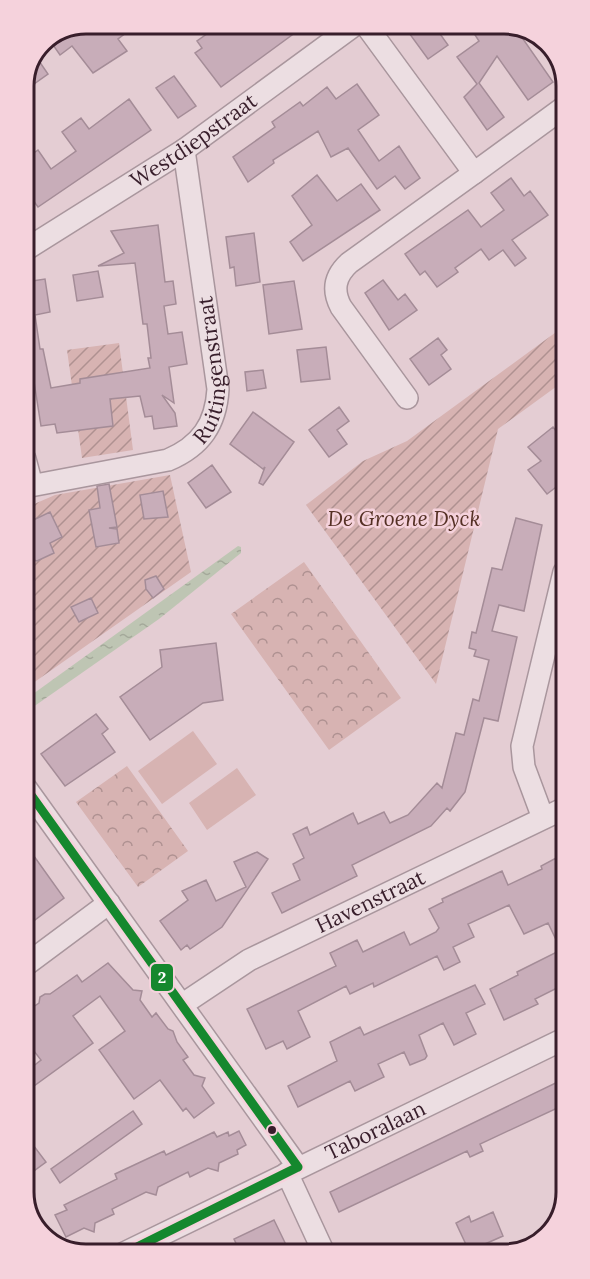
<svg xmlns="http://www.w3.org/2000/svg" width="590" height="1279" font-family="Lora,serif">
<defs>
<pattern id="park-crowns" width="20" height="18" patternUnits="userSpaceOnUse" patternTransform="scale(1.5)"><rect width="20" height="18" fill="#d7b3b2"/><path d="M2 6a3 3 0 1 1 6 0M12 15a3 3 0 1 1 6 0" fill="none" stroke="#af9191"/></pattern>
<pattern id="garden-furrows" width="10" height="10" patternUnits="userSpaceOnUse" patternTransform="scale(1.5)"><rect width="10" height="10" fill="#d7b3b2"/><path d="M-1 1l2-2M0 10L10 0M9 11l2-2" fill="none" stroke="#af9191"/></pattern>
<pattern id="water-ripples" width="26" height="14" patternUnits="userSpaceOnUse" patternTransform="scale(1.5)"><rect width="26" height="14" fill="#bec5b3"/><path d="M2 4q2-2 4 0t4 0M15 11q2-2 4 0t4 0" fill="none" stroke="#a4a99a"/></pattern>
</defs>
<rect width="100%" height="100%" fill="#e4cdd3"/>
<!-- park -->
<path fill="url(#park-crowns)" d="M304,562L401,698L329,750L231,614Z
M127,766L188,851L138,887L76,802Z"/>
<!-- garden -->
<path fill="url(#garden-furrows)" d="M563,327L564,381L498,429L436,684L306,505L363,461L407,441Z
M119,343L133,450L82,458L67,350Z
M170,475L191,572L26,688L25,508L55,495Z"/>
<!-- pitch -->
<path fill="#d7b3b2" d="M193,731L217,764L162,804L138,771Z
M237,768L256,795L207,830L189,803Z"/>
<!-- water -->
<path fill="url(#water-ripples)" d="M238,546L241,547V553L159,619L26,712V699Z"/>
<!-- building -->
<path fill="#c8adb9" stroke="#a48c97" stroke-width="1.5" d="M87,24H138L118,39L127,51L93,73L72,46L60,55L49,39Z
M202,24H307L221,87L195,53L202,48L197,41L208,33Z
M421,24H433L448,45L428,59L409,33Z
M468,24L514,26L553,82L528,100L497,56L479,83L504,117L487,130L464,97L477,84L457,57L479,41Z
M39,61L48,74L24,91V83L32,66Z
M174,76L196,106L178,118L156,88Z
M357,84L379,115L358,130L379,161L399,146L420,178L405,189L395,176L377,189L348,148L331,157L318,131L273,160L274,163L248,182L233,157L275,127L272,122L300,102L303,106L327,87L336,99Z
M129,99L151,130L38,207L24,188L31,182L24,173V160L38,150L51,169L76,151L62,132L81,118L89,129Z
M317,175L337,201L361,184L380,210L303,261L290,242L312,225L292,196Z
M511,178L524,196L530,191L548,215L512,240L526,258L515,266L503,250L489,260L481,249L455,268L458,272L437,287L425,271L420,275L405,254L468,210L481,227L504,210L491,193Z
M158,225L165,282L173,281L176,304L164,306L168,334L182,332L187,364L169,367L174,403L162,395L175,413L177,426L154,429L152,416L145,417L140,396L110,399L113,426L57,433L55,424L41,426L32,369L25,370L26,282L45,279L50,312L35,315L40,349H43L51,388L80,383V379L150,368L148,358H151L147,324H143L135,263L98,266L124,253L111,231Z
M254,233L260,282L236,286L234,267L230,268L226,237Z
M98,271L103,297L77,301L73,275Z
M383,280L398,300L405,294L417,310L389,330L365,293Z
M294,281L302,329L269,334L263,285Z
M438,338L447,350L441,355L451,369L429,385L410,359Z
M326,347L330,379L301,382L297,350Z
M263,370L266,388L247,391L245,372Z
M339,407L349,421L337,430L347,444L329,457L309,430Z
M253,412L294,442L263,485L259,483L265,467L263,469L230,444Z
M553,427L564,441V481L547,494L528,470L541,461L528,447Z
M212,465L231,492L206,508L188,483Z
M109,484L117,527L109,528L117,529L119,543L96,547L89,510L100,508L97,486Z
M163,491L168,517L144,519L140,495Z
M50,512L62,537L50,543L54,553L37,561L30,559L25,548V524Z
M516,518L542,525L524,611L499,605L492,631L517,637L498,721L484,718L465,792L450,811L447,808L431,826L352,865L357,876L282,913L272,893L300,880L293,864L304,858L293,834L307,827L310,835L353,813L358,824L384,812L390,823L408,815L437,783L442,788L456,733L464,735L473,699L479,701L489,660L474,656L476,650L469,648L472,632L476,633L492,568L502,570Z
M156,576L164,589L153,598L146,589L145,580Z
M91,598L98,613L79,622L71,607Z
M216,643L223,700L203,703L150,740L120,697L162,667L160,650Z
M96,714L108,729L102,734L115,752L65,786L41,754Z
M26,845L64,898L27,926V908Z
M257,852L268,859L222,927L190,949L187,945L181,950L160,921L188,900L182,891L206,880L216,901L246,887L234,862Z
M556,858L565,877V984L535,999L538,1004L504,1020L490,989L518,975L517,972L561,950L548,923L524,934L509,905L468,924L474,937L453,947L460,962L444,970L437,956L374,987L373,983L350,994L346,986L298,1011L310,1037L287,1049L283,1041L266,1049L247,1009L336,966L330,953L357,940L363,952L404,932L410,945L436,932L439,928L429,909L443,902L442,899L502,871L508,885L542,869L541,866Z
M108,963L133,990L142,991L140,1000L152,1017L156,1013L168,1029L173,1031L177,1042L188,1057L183,1060L194,1075L205,1078L202,1086L214,1103L194,1118L186,1108L183,1111L160,1080L134,1099L99,1050L125,1031L100,996L73,1016L93,1043L27,1091V1071L41,1060L27,1042V1011L39,1003L40,997L45,994H50L77,975L82,982Z
M475,985L485,1004L466,1013L476,1034L454,1045L443,1023L419,1035L427,1056L425,1059L410,1065L404,1052L378,1064L384,1077L355,1091L350,1081L298,1107L288,1086L337,1061L330,1042L360,1027L364,1035Z
M566,1078V1104L480,1144L483,1151L470,1157L467,1151L339,1212L330,1192Z
M133,1111L142,1124L60,1183L51,1169Z
M239,1131L246,1145L237,1150L238,1154L219,1163L218,1171L208,1168L190,1177L188,1172L158,1187L156,1195L146,1192L112,1209L114,1214L95,1223L94,1232L84,1228L66,1237L55,1215L67,1210L64,1205L117,1179L115,1174L164,1151L166,1155L214,1132L217,1137L228,1132L229,1136Z
M27,1137L46,1162L27,1176Z
M493,1212L503,1236L469,1251L456,1223L469,1216L471,1222Z
M274,1220L290,1253L241,1254L234,1239Z"/>
<g fill="none" stroke-linecap="round" stroke-linejoin="round">
<defs>
<g id="minor">
<path d="M365,24L474,173L349,263C335,276 332,290 341,307L407,398"/>
<path d="M474,173L563,108"/>
<path id="s1" d="M25,250L184,150L356,24"/>
<path d="M25,459L32,485"/>
<path id="s2" d="M25,487L168,460C201,446 216,424 218,389L184,150"/>
<path d="M26,788L298,1167"/>
<path d="M543,818L524,767L522,746L564,572"/>
<path d="M27,964L109,903"/>
<path id="s3" d="M183,1004L249,960L565,808"/>
<path d="M287,1173L324,1253"/>
<path id="s4" d="M120,1255L566,1038"/>
</g>
</defs>
<!-- minor casing -->
<use href="#minor" stroke="#a9969d" stroke-width="24"/>
<!-- minor -->
<use href="#minor" stroke="#ecdee2" stroke-width="21"/>
<defs>
<path id="bus-1" d="M26,788L298,1167
M121,1255L298,1167"/>
</defs>
<!-- bus-1 casing -->
<use href="#bus-1" stroke="#f5d2dc" stroke-width="14"/>
<!-- bus-1 -->
<use href="#bus-1" stroke="#15882e" stroke-width="9"/>
</g>
<!-- markers -->
<circle fill="#381e2b" stroke="#f5d2dc" stroke-width="2" cx="272" cy="1130" r="5"/>
<g text-anchor="middle" stroke-width="5" stroke-linejoin="round" paint-order="stroke">
<!-- street labels -->
<g font-size="21" fill="#381e2b" stroke="#f5d2dc">
<text dy="7" stroke="none"><textPath href="#s1" startOffset="201">Westdiepstraat</textPath></text>
<text dy="7" stroke="none"><textPath href="#s2" startOffset="256">Ruitingenstraat</textPath></text>
<text dy="7" stroke="none"><textPath href="#s3" startOffset="214">Havenstraat</textPath></text>
<text dy="7" stroke="none"><textPath href="#s4" startOffset="284">Taboralaan</textPath></text>
</g>
<!-- park labels -->
<g font-size="21" font-style="italic" fill="#543024" stroke="#f5d2dc">
<text x="404" y="526">De Groene Dyck</text>
</g>
</g>
<!-- crop -->
<path d="M0 0H590V1279H0ZM86 34H504A52 52 0 0 1 556 86V1192A52 52 0 0 1 504 1244H86A52 52 0 0 1 34 1192V86A52 52 0 0 1 86 34Z" fill="#f5d2dc" fill-rule="evenodd"/>
<path fill="none" stroke="#381e2b" stroke-width="3" d="M86 34H504A52 52 0 0 1 556 86V1192A52 52 0 0 1 504 1244H86A52 52 0 0 1 34 1192V86A52 52 0 0 1 86 34Z"/>
<rect stroke="#f5d2dc" stroke-width="2" x="150" y="963" width="24" height="29" rx="6" fill="#15882e"/>
<g font-size="16" text-anchor="middle" font-weight="bold" fill="#fff">
<text x="162" y="983">2</text>
</g>
</svg>
